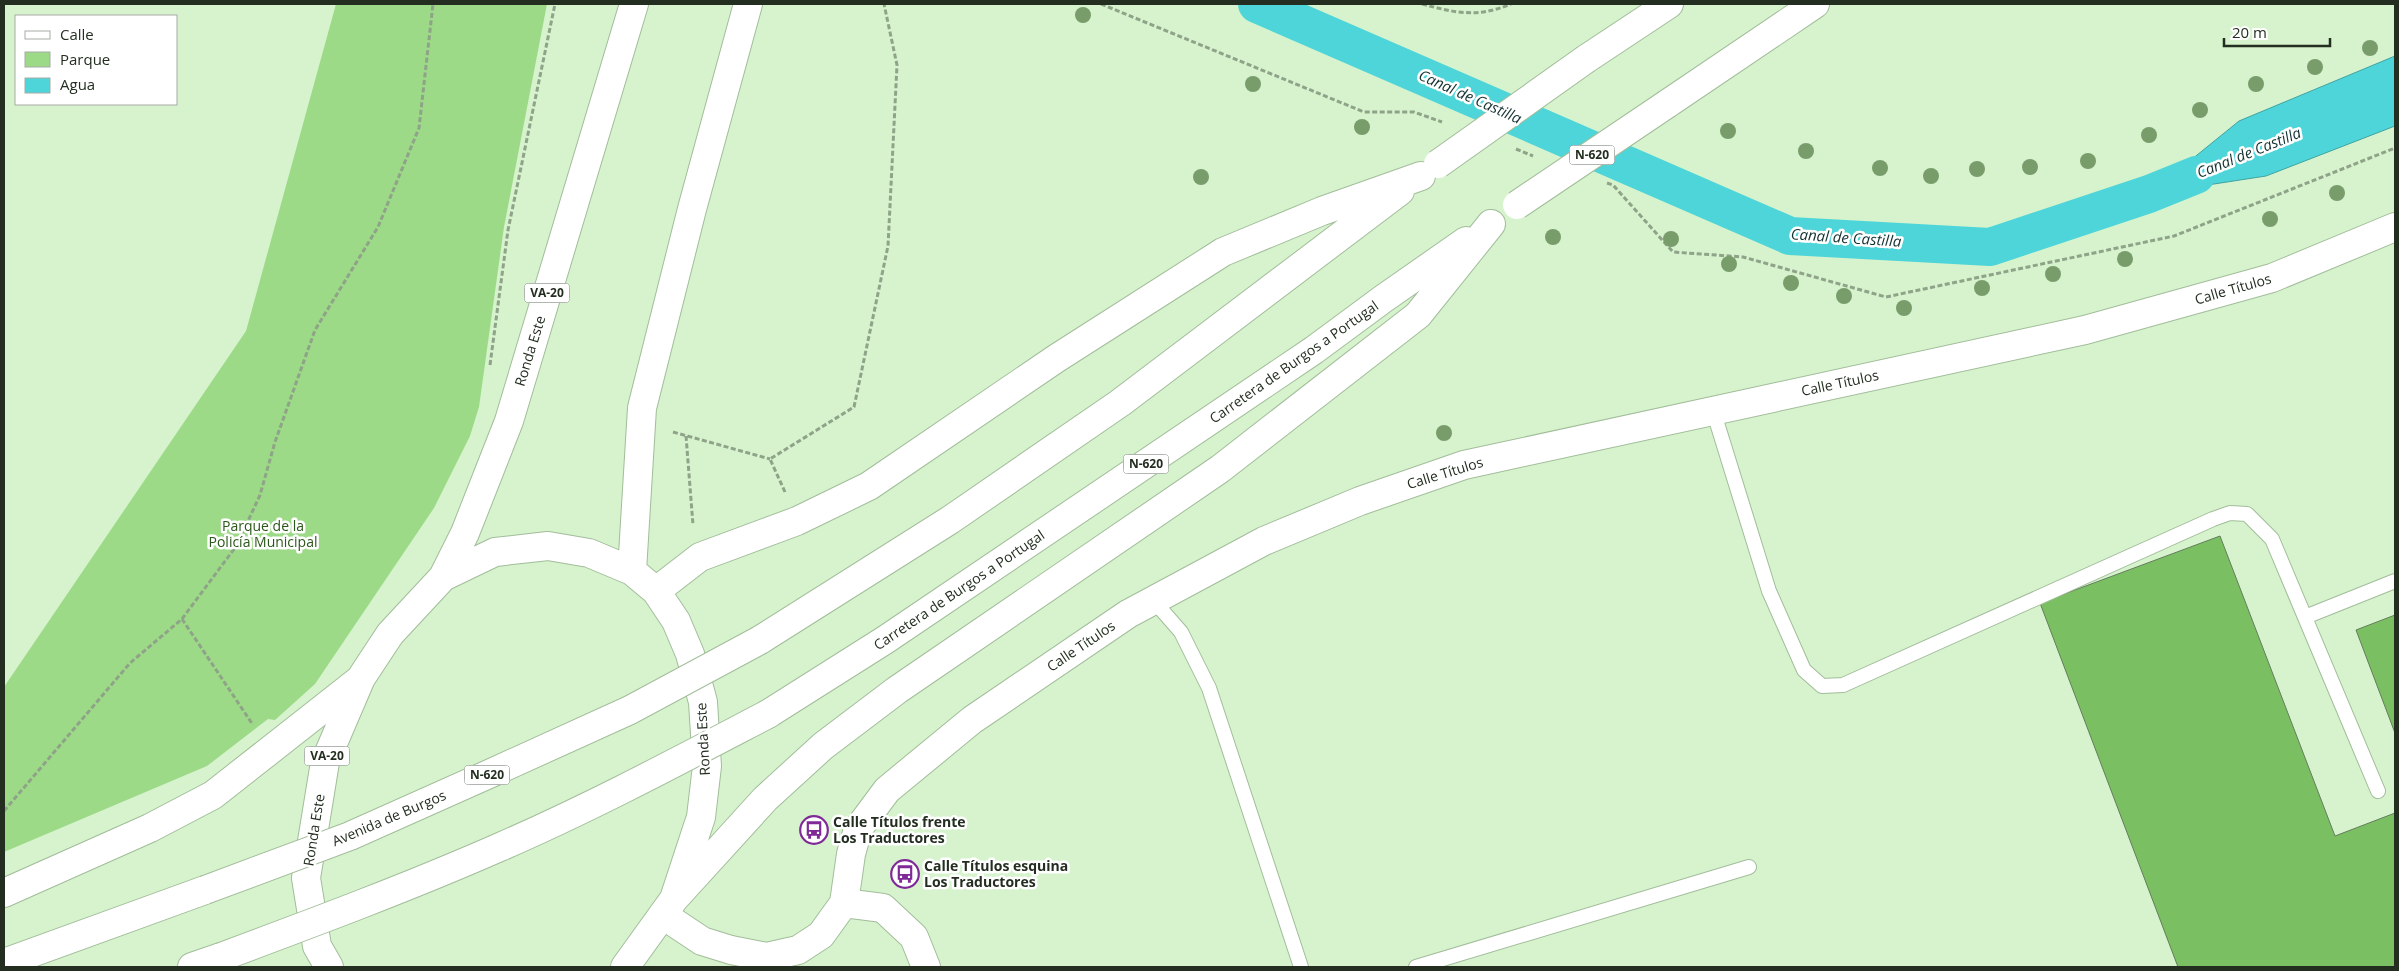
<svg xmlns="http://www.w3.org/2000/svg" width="2399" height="971" font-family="'Open Sans',sans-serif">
<rect width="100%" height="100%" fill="#d6f3cd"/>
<!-- green -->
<path fill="#9dda88" d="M336,4H547L504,227L479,407L470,436L434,508L315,684L275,720L268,719L207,766L4,852V687L246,331Z"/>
<!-- water -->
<path fill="#4ed5d9" stroke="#41a3a2" d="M2395,56V126L2266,176L2149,194L2239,121Z"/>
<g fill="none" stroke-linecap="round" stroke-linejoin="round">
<!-- canal -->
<path stroke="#4ed5d9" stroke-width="38" d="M1257,4L1790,236L1990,247L2149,194L2196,175"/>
</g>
<!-- building -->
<path fill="#7bbf63" stroke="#647d5c" d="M2220,536L2335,836L2395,813V967H2178L2040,603Z
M2395,615V733L2356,630Z"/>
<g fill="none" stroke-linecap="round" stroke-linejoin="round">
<defs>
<path id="lane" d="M1713,410L1769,591L1804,670L1822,686L1843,685L2213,519L2230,513L2247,514L2272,539L2378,791
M1153,600L1181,632L1209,688L1301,967
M2305,617L2395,581
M1416,967L1749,867"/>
<path id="street" d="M844,903L883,908L914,937L926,967
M663,915L702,941L731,950L767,957L798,950L821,935L844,903L851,854L858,829L887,790L972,720L1128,614L1264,541L1360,501L1464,465L2085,330L2272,278L2395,227"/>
<path id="highway" d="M1586,59L1669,4
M1667,104L1815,4
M632,571L642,408L692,209L748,4
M443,577L495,552L548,546L589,553L632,571L656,591L676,621L690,654L703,702L707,766L701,817L674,899L625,967
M656,591L700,557L797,521L869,486L1057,358L1223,252L1322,211L1421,176
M760,640L950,520L1120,403L1400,191
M768,714L885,640L1314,350L1383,299L1466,241
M4,893L150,828L213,795L358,681
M674,899L765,799L823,746L897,690L1220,469L1418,315L1491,224
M4,963L205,890
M192,967L221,957
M329,967L317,946L306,878L325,762L361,678L390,634L443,577L465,533L509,421L634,4"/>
</defs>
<!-- lane casing -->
<use href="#lane" stroke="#a2bd9a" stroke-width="16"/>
<!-- street casing -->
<use href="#street" stroke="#a2bd9a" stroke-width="30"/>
<!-- highway casing -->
<use href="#highway" stroke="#a2bd9a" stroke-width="30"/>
<!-- path -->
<path stroke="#8ea387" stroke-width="3" stroke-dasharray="5 2.5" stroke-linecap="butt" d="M1101,4L1364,112H1414L1442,122
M1422,4C1456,13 1477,18 1511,4
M1516,149L1533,156
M1607,183L1613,185L1673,252L1743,257L1886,297L2174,236L2395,148
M490,365L508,230L555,4
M673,432L770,459
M686,436L693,525
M785,492L770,459L854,407L888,246L897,65L884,4
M182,619L253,725
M4,811L130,663L182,619L237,545L260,495L275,442L315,330L378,227L419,128L433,4"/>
<!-- lane -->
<use href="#lane" stroke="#fff" stroke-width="14"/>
<!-- street -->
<use href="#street" stroke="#fff" stroke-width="28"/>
<!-- highway -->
<use href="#highway" stroke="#fff" stroke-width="28"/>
<defs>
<path id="highway-bridge" d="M1438,164L1586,59
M1517,205L1667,104
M205,890L350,836L489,774L630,710L760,640
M221,957C315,922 409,887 500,847C592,807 680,760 768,714"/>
</defs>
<!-- highway-bridge casing -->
<use href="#highway-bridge" stroke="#a2bd9a" stroke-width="30" stroke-linecap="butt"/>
<!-- highway-bridge -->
<use href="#highway-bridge" stroke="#fff" stroke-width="28"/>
</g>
<!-- trees -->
<g fill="#789d6a">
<circle cx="1083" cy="15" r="8"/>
<circle cx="2370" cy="48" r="8"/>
<circle cx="2315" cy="67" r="8"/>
<circle cx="1253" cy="84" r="8"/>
<circle cx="2256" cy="84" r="8"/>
<circle cx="2200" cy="110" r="8"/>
<circle cx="1362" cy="127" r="8"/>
<circle cx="1728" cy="131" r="8"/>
<circle cx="2149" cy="135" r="8"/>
<circle cx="1806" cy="151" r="8"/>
<circle cx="2088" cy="161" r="8"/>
<circle cx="2030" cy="167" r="8"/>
<circle cx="1880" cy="168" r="8"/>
<circle cx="1977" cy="169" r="8"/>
<circle cx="1931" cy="176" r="8"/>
<circle cx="1201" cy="177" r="8"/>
<circle cx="2337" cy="193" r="8"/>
<circle cx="2270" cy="219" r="8"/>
<circle cx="1553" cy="237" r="8"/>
<circle cx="1671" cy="239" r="8"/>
<circle cx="2125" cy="259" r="8"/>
<circle cx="1729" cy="264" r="8"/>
<circle cx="2053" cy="274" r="8"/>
<circle cx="1791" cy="283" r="8"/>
<circle cx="1982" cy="288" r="8"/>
<circle cx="1844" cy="296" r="8"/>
<circle cx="1904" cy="308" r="8"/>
<circle cx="1444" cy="433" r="8"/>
</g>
<!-- icons -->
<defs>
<symbol id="bus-ring" viewBox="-11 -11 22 22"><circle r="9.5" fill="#fff" stroke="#802a98" stroke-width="1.5"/><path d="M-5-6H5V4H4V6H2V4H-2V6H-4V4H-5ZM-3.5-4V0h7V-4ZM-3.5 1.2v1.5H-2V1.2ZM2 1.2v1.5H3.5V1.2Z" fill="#802a98"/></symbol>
</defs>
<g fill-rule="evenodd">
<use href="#bus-ring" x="798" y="814" width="32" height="32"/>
<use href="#bus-ring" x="889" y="858" width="32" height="32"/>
</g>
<g text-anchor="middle" stroke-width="5" stroke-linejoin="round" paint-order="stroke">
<!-- shield labels -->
<g fill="#fff" stroke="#656d63" stroke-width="1">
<rect x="1569.5" y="145.5" width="45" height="19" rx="4"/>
<rect x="524.5" y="283.5" width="45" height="19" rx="4"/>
<rect x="1123.5" y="454.5" width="45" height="19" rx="4"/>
<rect x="304.5" y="746.5" width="45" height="19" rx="4"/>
<rect x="464.5" y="765.5" width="45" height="19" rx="4"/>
</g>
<g font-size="12" font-weight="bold" fill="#232e20">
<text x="1592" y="159">N-620</text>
<text x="547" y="297">VA-20</text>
<text x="1146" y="468">N-620</text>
<text x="327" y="760">VA-20</text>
<text x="487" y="779">N-620</text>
</g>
<!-- street labels -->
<g font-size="14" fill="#232e20" stroke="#fff">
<text transform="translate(2233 289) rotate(-16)" y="5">Calle Títulos</text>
<text transform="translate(530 351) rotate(-73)" y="5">Ronda Este</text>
<text transform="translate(1294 362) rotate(-35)" y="5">Carretera de Burgos a Portugal</text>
<text transform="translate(1840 383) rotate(-12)" y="5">Calle Títulos</text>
<text transform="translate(1445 473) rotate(-17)" y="5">Calle Títulos</text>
<text transform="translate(959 590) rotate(-34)" y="5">Carretera de Burgos a Portugal</text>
<text transform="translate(1081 646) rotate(-34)" y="5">Calle Títulos</text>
<text transform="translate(703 739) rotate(-93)" y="5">Ronda Este</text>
<text transform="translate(389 818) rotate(-23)" y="5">Avenida de Burgos</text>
<text transform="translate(314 830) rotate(-81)" y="5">Ronda Este</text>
</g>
<!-- park labels -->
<g font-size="14" fill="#2b5719" stroke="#fff">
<text x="263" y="531">Parque de la<tspan x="263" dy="16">Policía Municipal</tspan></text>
</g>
<!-- poi labels -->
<g font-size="14" font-weight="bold" fill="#232e20" stroke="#fff" text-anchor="start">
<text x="833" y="827">Calle Títulos frente<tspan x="833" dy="16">Los Traductores</tspan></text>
<text x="924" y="871">Calle Títulos esquina<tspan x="924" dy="16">Los Traductores</tspan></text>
</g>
<!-- water labels -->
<g font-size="15" font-style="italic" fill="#143132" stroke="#fff">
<text transform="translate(1470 97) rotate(24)" y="5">Canal de Castilla</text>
<text transform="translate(2249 153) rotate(-22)" y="5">Canal de Castilla</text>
<text transform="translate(1846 238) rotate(4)" y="5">Canal de Castilla</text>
</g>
</g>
<!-- border -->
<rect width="2399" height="971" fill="none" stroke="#232e20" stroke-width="10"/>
<!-- legend -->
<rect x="15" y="15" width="162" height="90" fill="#ffffff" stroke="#a7aba6"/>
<rect x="25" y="31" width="25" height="8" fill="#ffffff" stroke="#a7aba6"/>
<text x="60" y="40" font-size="15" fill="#232e20">Calle</text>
<rect x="25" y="52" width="25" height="15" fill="#9dda88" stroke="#a7aba6"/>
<text x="60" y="65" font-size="15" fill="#232e20">Parque</text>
<rect x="25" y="78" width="25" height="15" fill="#4ed5d9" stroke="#a7aba6"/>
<text x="60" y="90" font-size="15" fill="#232e20">Agua</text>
<!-- scale -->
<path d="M2224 38v8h106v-8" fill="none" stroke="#232e20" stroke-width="2.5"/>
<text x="2232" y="38" font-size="15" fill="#232e20" stroke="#ffffff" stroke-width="4" paint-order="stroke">20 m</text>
</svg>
